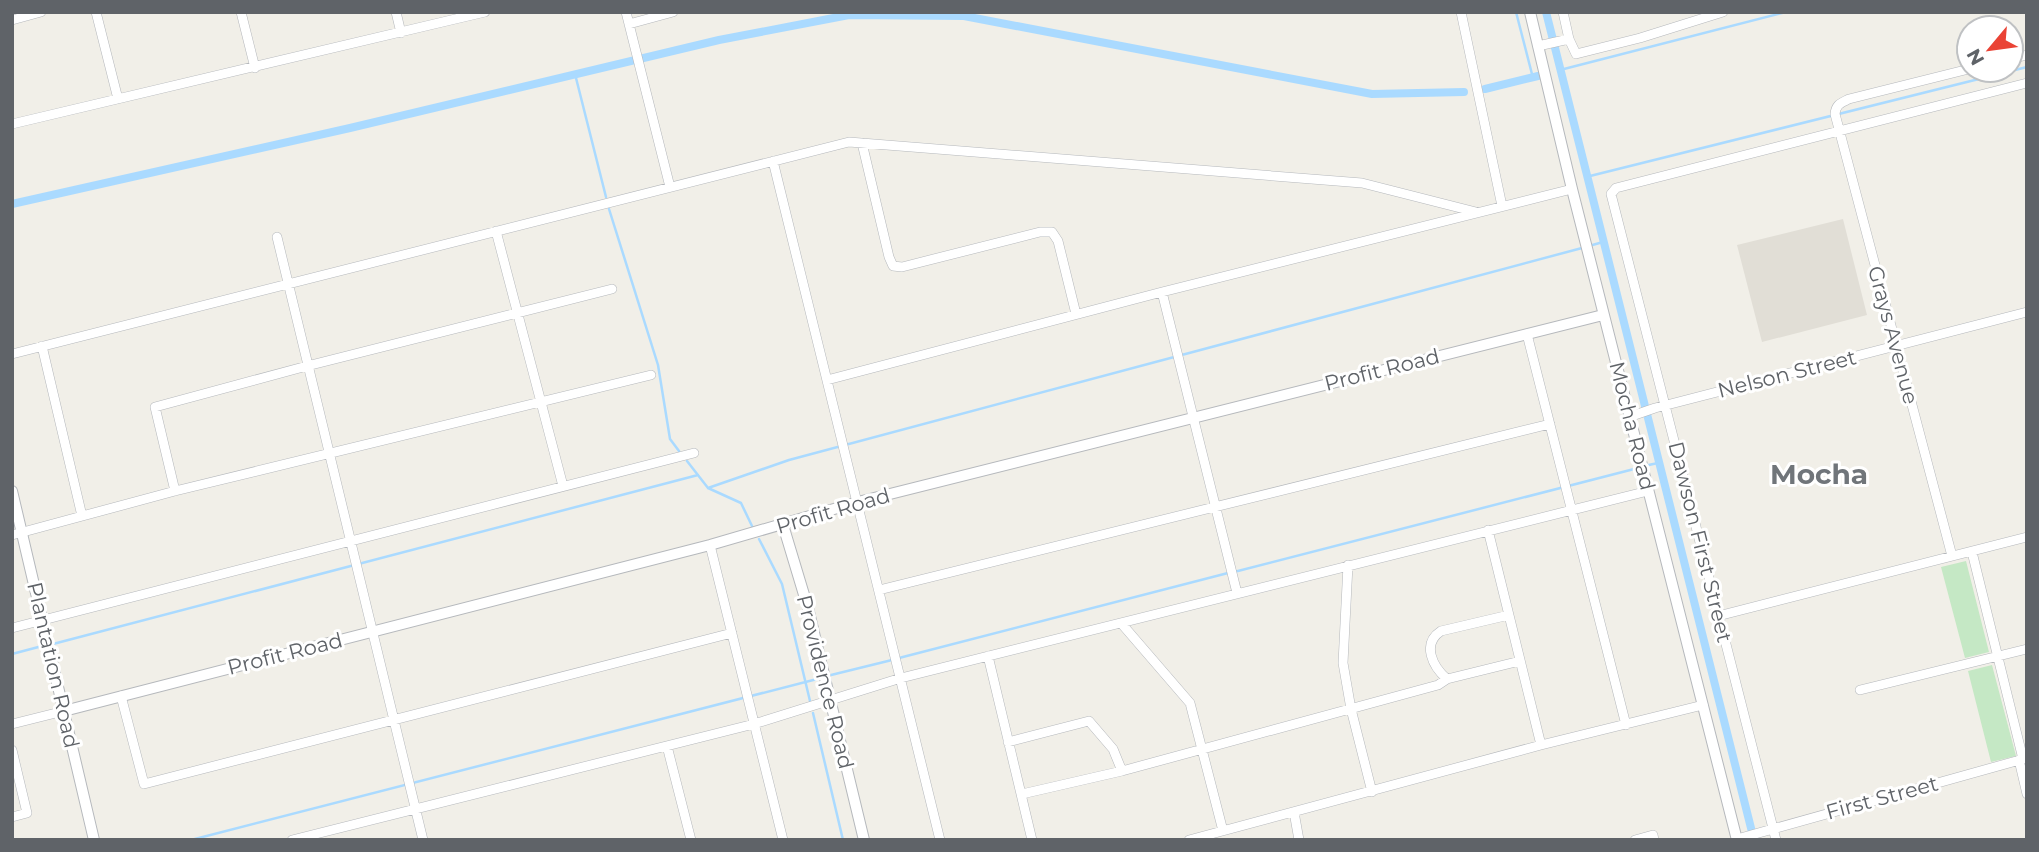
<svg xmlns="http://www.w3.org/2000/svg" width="2039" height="852" font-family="Montserrat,sans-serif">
<rect width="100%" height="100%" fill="#f1efe8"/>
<!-- education -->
<path fill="#e1ded6" d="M1843,219L1867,315L1762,342L1737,245Z"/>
<!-- green -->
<path fill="#c5e8c5" d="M1966,561L1989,652L1965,658L1941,567Z
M1992,665L2016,756L1991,762L1968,671Z"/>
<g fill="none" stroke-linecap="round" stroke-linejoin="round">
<!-- stream -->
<path stroke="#aadaff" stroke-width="2.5" d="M1516,12L1533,78
M1560,70L1786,12
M575,74L606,197
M1586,177L2027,67
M609,209L658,365L670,439L679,451
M1589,246L1603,242
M687,461L708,488L741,503L752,526
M1644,466L1658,463
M708,488L789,460L1582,248
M759,539L782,584L810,701
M1234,572L1638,468
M53,644L698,475
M12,654L46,645
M899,658L1228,573
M827,676L892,660
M813,713L843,840
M191,840L821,678"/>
<!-- canal -->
<path stroke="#aadaff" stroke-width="8" d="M1546,12L1754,840
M1485,89L1538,76
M12,204L350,128L719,40L849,15L964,16L1372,94L1464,92"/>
<defs>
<path id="minor" d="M96,12L118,99
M241,12L255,68
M396,12L401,33
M626,12L670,187
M1461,12L1502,206
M1563,12L1569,39L1576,54L1640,38L1723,12
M12,20L41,12
M629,24L673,12
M1538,46L1569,39
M2011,59L2027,55
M12,124L485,12
M862,143L889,257L893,266L902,267L1040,232H1052L1058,241L1076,314
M773,161L940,840
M496,231L563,486
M277,237L423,840
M1162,292L1237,593
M1527,334L1626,725
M42,346L82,516
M12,354L849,142L1362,183L1476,212
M827,380L1162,292L1572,189
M1629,417L1655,408L2027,312
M175,491L155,407L307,366L612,289
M1488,530L1541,745
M12,535L175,491L651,375
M710,545L783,840
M1972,552L2023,759
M1952,556L1835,114C1836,104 1841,103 1849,99L1969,69
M1348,565L1343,663L1351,709L1372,792
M879,590L1550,424
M1509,615L1441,631C1421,644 1433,667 1447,679L1520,661
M1718,616L2027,537
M1121,623L1190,703L1223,831
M12,628L694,453
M988,656L1032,840
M1860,690L2027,649
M121,696L144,784L732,633
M12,724L64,711
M1008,742L1089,721L1113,749L1122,771L1022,794
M667,746L691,840
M12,750L27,813L12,817
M2019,760L2027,794
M1122,771L1438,685L1447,679
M1294,812L1299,840
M1737,839L2027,758
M292,840L754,724L901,678L1648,491
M1189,840L1541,745L1703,705
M1635,840L1653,835L1654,840
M1776,840L1611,194L1616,188L2027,83"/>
<path id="tertiary" d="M1530,12L1572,189L1737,840
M12,491L94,840
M783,525L808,608L864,840
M64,711L710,545L858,502L1603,315"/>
</defs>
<!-- minor casing -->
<use href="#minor" stroke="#b5b8bc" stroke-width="10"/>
<!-- tertiary casing -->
<use href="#tertiary" stroke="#b5b8bc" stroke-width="12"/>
<!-- minor -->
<use href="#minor" stroke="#fff" stroke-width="9"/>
<!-- tertiary -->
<use href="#tertiary" stroke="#fff" stroke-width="10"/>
</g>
<g text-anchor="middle" stroke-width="6" stroke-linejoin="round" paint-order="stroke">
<!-- street labels -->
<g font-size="21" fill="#5f6368" stroke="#fff">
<text transform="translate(1893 335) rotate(75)" y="7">Grays Avenue</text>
<text transform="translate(1382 370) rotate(-14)" y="7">Profit Road</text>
<text transform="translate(1787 374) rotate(-14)" y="7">Nelson Street</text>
<text transform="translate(1632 426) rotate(76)" y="7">Mocha Road</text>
<text transform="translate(833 511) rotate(-16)" y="7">Profit Road</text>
<text transform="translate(1700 542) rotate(76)" y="7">Dawson First Street</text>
<text transform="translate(285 654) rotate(-14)" y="7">Profit Road</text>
<text transform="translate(53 665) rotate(77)" y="7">Plantation Road</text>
<text transform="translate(825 682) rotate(76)" y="7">Providence Road</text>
<text transform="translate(1882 798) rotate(-15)" y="7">First Street</text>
</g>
<!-- district labels -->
<g font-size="28" font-weight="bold" fill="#70757a" stroke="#fff">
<text x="1819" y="484">Mocha</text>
</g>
</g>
<!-- border -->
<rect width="2039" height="852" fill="none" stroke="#5f6368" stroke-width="28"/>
<!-- north arrow -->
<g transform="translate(1990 49) rotate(241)"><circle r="33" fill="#ffffff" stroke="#bfc1c3" stroke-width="2"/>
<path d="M0-5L12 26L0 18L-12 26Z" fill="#ea4335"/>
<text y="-10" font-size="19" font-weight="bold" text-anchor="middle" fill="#5f6368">N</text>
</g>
</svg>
